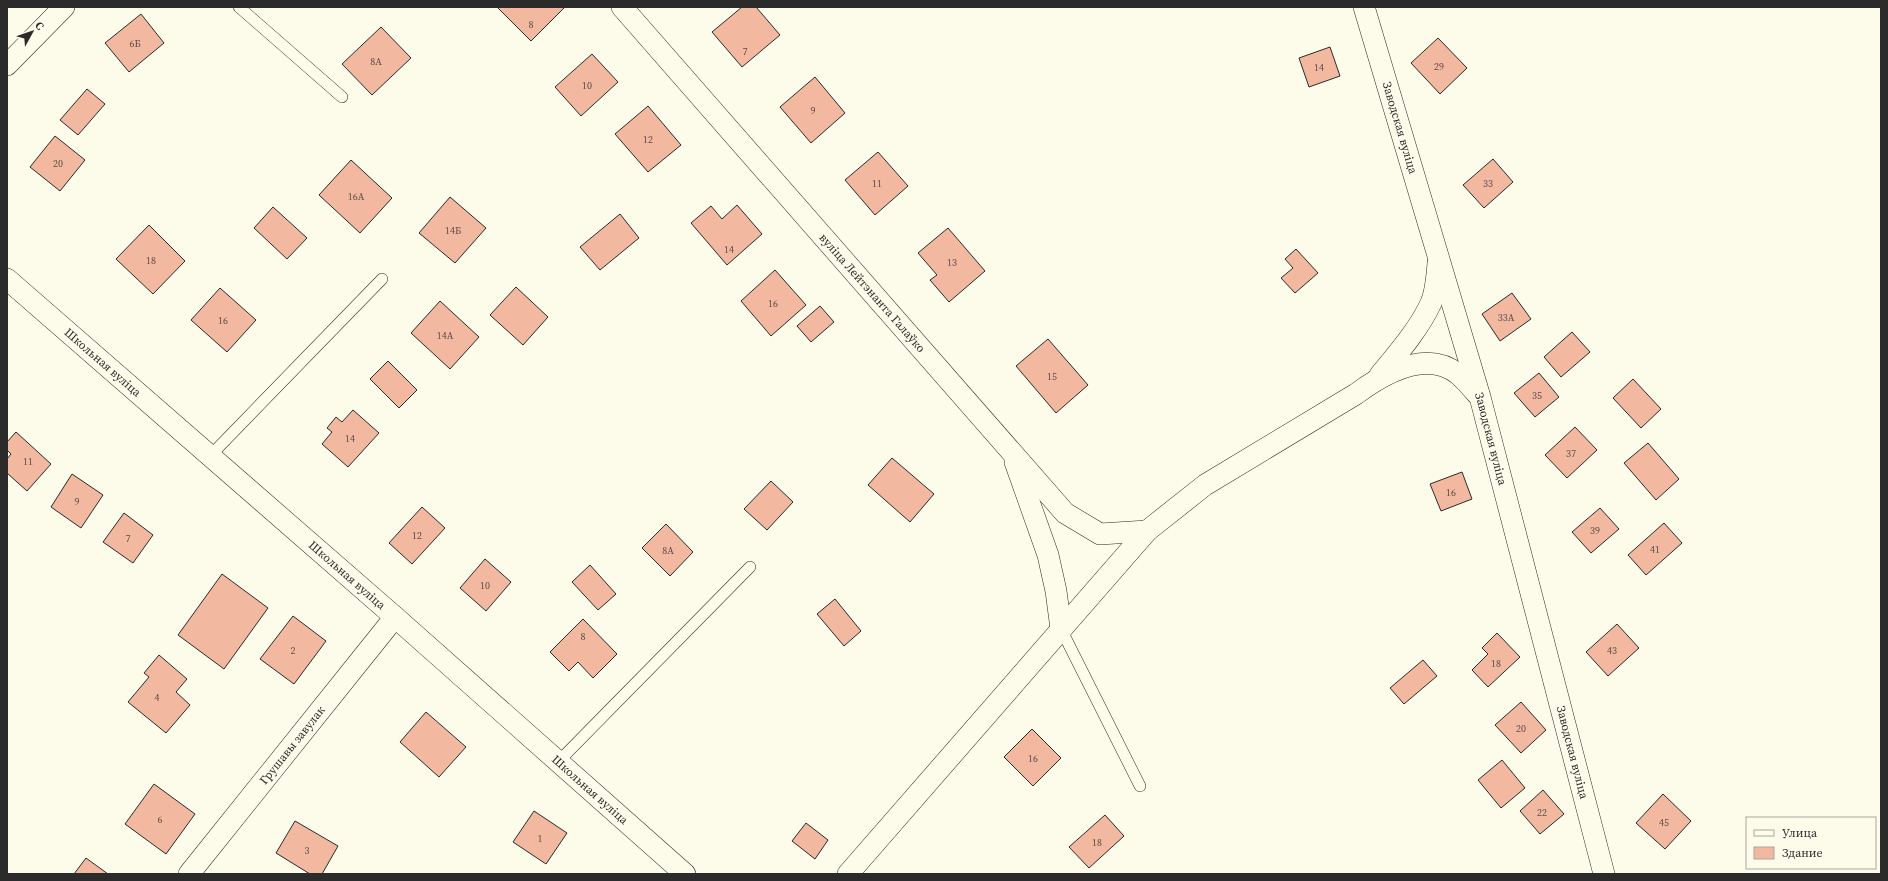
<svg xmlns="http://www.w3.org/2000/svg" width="1888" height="881" font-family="'Source Serif 4',serif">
<rect width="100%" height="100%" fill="#fdfbea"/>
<!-- building -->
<path fill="#f2b8a0" stroke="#2b2b2b" d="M497,7H565L531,41Z
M742,7H756L780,35L742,67L712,32Z
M141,14L164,43L129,72L105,43Z
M381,27L411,58L372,95L342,64Z
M1438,38L1467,68L1440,94L1411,63Z
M1330,47L1340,76L1309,87L1299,58Z
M592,54L618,82L581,116L555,87Z
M815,77L845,113L811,143L780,107Z
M87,89L105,104L78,135L60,120Z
M648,106L681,145L648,172L615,134Z
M55,136L85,160L60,191L30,167Z
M878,152L908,186L875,215L845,180Z
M1493,159L1513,182L1484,208L1463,185Z
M351,160L392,198L360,233L319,195Z
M450,197L486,228L455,263L419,233Z
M737,205L762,234L727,265L691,223L711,206L722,219Z
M273,207L307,238L287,259L254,228Z
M620,214L639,238L600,270L580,247Z
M149,225L185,261L153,294L116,259Z
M948,228L985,271L949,302L930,280L937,275L918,253Z
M1296,249L1318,273L1295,293L1281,278L1293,268L1285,259Z
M775,270L806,305L771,336L741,301Z
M516,287L548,317L523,345L490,315Z
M220,288L256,320L227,352L191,320Z
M1512,293L1531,319L1500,341L1482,314Z
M440,301L479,337L450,369L411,333Z
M820,306L834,322L811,342L797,326Z
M1572,332L1590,352L1561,377L1544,357Z
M1048,339L1088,385L1056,413L1016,366Z
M388,361L417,390L399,408L370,379Z
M1539,373L1559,397L1535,417L1514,393Z
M1633,379L1661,409L1641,428L1613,398Z
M353,410L379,433L348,467L322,444L332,432L327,428L336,417L342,422Z
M1575,427L1597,450L1567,478L1545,455Z
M16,432L51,464L27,491L7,473V459L11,454L7,450V442Z
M1648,443L1679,479L1656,500L1624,463Z
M892,458L934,494L910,522L868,485Z
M1462,472L1472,499L1441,511L1430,484Z
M72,474L103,495L81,528L51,507Z
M771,481L793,502L767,530L744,509Z
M422,507L445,528L412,564L389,543Z
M1600,508L1619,529L1591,553L1572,532Z
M124,513L153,535L133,563L103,542Z
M1664,523L1682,543L1646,575L1628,555Z
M666,524L693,552L670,576L642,548Z
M485,559L511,582L486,611L460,588Z
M590,565L616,594L598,610L572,582Z
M222,574L268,608L224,669L178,635Z
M835,599L861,631L844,646L817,614Z
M293,616L326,641L294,684L260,659Z
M583,619L617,654L593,678L578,662L569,671L550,652Z
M1617,624L1639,648L1608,676L1586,652Z
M1497,633L1520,657L1488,687L1472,670L1488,654L1482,648Z
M159,655L187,679L176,692L190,705L166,733L128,702L149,677L144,673Z
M1423,660L1437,676L1404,704L1390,688Z
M1521,702L1546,730L1521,753L1495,725Z
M426,712L466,747L439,777L400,742Z
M1032,729L1061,758L1033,786L1004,757Z
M1502,760L1525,788L1501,808L1478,780Z
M154,784L195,814L166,854L125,824Z
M1543,790L1564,814L1540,834L1520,811Z
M1663,794L1691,821L1665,849L1636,823Z
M534,811L567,833L546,864L513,842Z
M1105,815L1124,836L1089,868L1069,847Z
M295,821L338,846L322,874H310L276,853Z
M806,823L828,840L815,859L792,841Z
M86,858L108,874H74Z"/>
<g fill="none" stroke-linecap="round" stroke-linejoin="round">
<defs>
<path id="service" d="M239,7L342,97
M210,456L382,279
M1061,629L1140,786
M558,762L750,567"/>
<g id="minor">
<path id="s1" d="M622,7L1065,513L1100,534L1147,531"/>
<path id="s2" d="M1364,7L1480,397L1604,874"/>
<path d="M7,65L64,7"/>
<path id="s3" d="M7,279L395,617L685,874"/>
<path d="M1380,375C1398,353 1419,329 1431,303C1436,291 1437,276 1438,263"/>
<path d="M1015,462L1048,555L1056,591L1061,629"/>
<path id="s4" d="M189,874L395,617"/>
<path d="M848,874L1147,531L1205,485L1356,394C1383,374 1426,349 1458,374C1465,380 1471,387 1477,394"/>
</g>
</defs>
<!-- service casing -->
<use href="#service" stroke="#2b2b2b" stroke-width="12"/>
<!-- minor casing -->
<use href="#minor" stroke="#2b2b2b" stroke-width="22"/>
<!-- service -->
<use href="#service" stroke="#fdfbea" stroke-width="11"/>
<!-- minor -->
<use href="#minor" stroke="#fdfbea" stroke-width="21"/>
</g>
<g text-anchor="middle" stroke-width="3" stroke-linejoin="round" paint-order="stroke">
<!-- number labels -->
<g font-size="10" fill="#5d4e48">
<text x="531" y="28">8</text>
<text x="135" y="47">6Б</text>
<text x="745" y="55">7</text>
<text x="376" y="65">8А</text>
<text x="1439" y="70">29</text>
<text x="1319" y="71">14</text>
<text x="587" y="89">10</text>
<text x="813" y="114">9</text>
<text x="648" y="143">12</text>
<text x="58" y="167">20</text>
<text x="877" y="187">11</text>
<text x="1488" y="187">33</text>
<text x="356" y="200">16А</text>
<text x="453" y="234">14Б</text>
<text x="729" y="253">14</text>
<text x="151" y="264">18</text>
<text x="952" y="266">13</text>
<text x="773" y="307">16</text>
<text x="1506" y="321">33А</text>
<text x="223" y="324">16</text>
<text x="445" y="339">14А</text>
<text x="1052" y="380">15</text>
<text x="1537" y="399">35</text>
<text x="350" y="442">14</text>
<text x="1571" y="457">37</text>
<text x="28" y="465">11</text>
<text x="1451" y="496">16</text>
<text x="77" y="505">9</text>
<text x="1595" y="534">39</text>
<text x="417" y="539">12</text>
<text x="128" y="542">7</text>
<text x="1655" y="553">41</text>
<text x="668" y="554">8А</text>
<text x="485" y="589">10</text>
<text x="583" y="640">8</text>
<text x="293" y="654">2</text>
<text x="1612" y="654">43</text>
<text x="1496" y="667">18</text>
<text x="157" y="701">4</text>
<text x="1521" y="732">20</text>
<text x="1033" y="762">16</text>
<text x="1542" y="816">22</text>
<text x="160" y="823">6</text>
<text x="1664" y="826">45</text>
<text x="540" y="842">1</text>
<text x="1097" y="846">18</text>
<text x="307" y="854">3</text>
</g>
<!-- street labels -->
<g font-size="12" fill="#2b2b2b" stroke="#fdfbea">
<text dy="4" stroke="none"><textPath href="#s2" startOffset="126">Заводская вуліца</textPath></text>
<text dy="4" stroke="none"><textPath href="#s1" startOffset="380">вуліца Лейтэнанта Галаўко</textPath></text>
<text dy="4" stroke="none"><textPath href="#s3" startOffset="127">Школьная вуліца</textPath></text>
<text dy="4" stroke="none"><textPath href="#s2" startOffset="450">Заводская вуліца</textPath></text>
<text dy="4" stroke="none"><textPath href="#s3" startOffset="451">Школьная вуліца</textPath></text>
<text dy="4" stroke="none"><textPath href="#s4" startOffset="165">Грушавы завулак</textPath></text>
<text dy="4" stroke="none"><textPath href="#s2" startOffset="774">Заводская вуліца</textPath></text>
<text dy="4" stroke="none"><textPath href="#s3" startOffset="775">Школьная вуліца</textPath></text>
</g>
</g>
<!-- border -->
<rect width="1888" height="881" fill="none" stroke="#2b2b2b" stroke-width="16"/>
<!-- legend -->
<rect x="1746" y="817" width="130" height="52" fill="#fdfbea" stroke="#a9a89e"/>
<rect x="1754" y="830" width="20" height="6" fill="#fdfbea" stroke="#a9a89e"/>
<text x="1782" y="837" font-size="12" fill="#2b2b2b">Улица</text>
<rect x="1754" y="847" width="20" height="12" fill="#f2b8a0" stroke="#a9a89e"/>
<text x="1782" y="857" font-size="12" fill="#2b2b2b">Здание</text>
<!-- north arrow -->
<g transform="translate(32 32) rotate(50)" stroke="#fdfbea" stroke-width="3" paint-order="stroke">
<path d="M0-3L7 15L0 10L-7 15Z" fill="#2b2b2b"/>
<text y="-6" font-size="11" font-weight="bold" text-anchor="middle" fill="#2b2b2b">С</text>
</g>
</svg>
